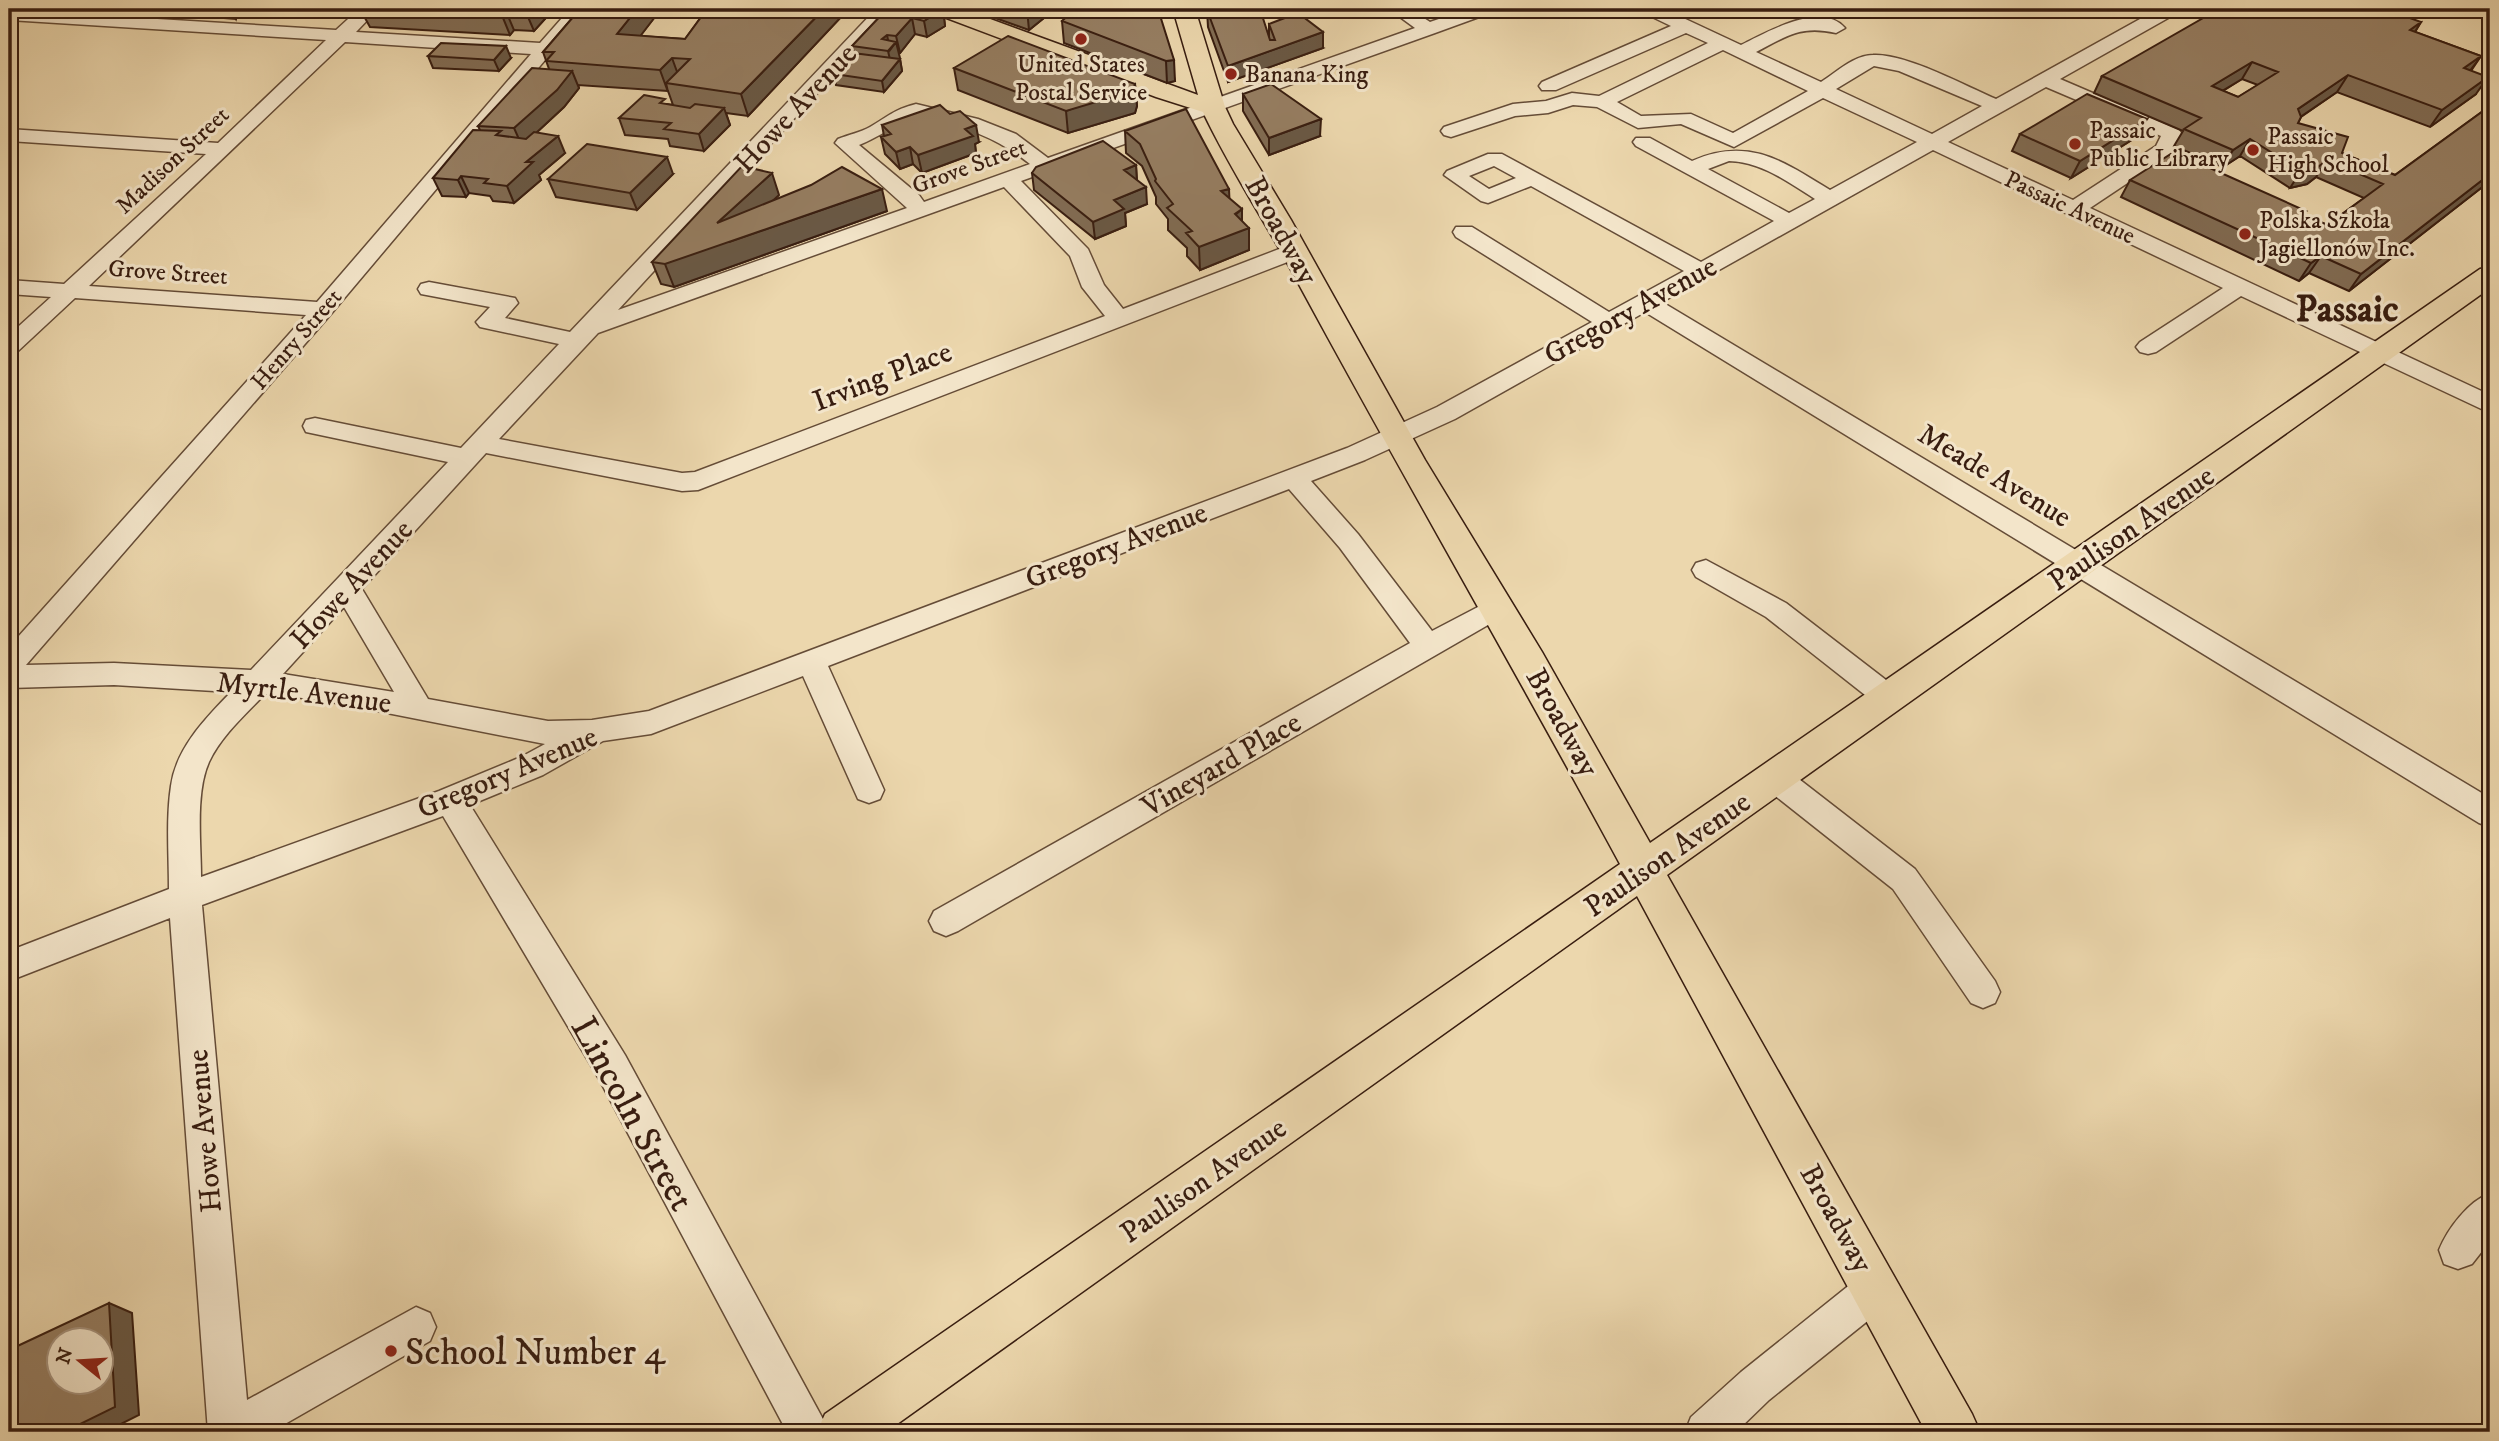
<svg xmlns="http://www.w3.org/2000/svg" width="2499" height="1441" font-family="'IM FELL DW Pica',serif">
<rect width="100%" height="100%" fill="#ecd7ad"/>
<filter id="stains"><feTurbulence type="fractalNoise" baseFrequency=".00286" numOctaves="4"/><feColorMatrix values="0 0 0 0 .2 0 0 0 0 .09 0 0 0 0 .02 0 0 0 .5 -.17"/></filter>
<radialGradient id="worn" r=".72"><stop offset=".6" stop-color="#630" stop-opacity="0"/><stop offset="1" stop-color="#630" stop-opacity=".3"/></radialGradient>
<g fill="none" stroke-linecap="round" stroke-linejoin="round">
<defs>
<path id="minor" d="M359,9H378L356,32L540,43L570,9H588L331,314L26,665L114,663L251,670L448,462L306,432L303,426L306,420L315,418L461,448L559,344L480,327L476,322L490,307L421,294L418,289L421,284L429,282L515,298L518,303L505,318L570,332L876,9H895L618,310L907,208L835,143L838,139C848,135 861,132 870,127C889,116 893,110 916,104L978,119L1016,134L1048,158L1415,28L1389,9H1410L1430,22L1468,9H1493L1490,13L1435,33L1021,181L1088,249L1104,285L1123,309L1287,246H1303L1306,251L1303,256L698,490L682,491L486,453L362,589L428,699L548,721L592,720L649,711L1347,448L1437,407L1592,322L1456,237L1453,232L1456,227H1472L1609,312L1684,271L1531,186L1488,203L1481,201L1444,175L1447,171L1488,154H1502L1701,262L1774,221L1636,146L1633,142L1636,138H1650L1692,161C1748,136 1783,161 1830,190L1917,142L1823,98L1734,147L1681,124L1638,128L1597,107L1573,105L1548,113L1515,116L1451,137L1444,135L1441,131L1444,127L1513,104L1546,101L1572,93L1599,96L1708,43L1686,33L1556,90H1542L1539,86L1542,82L1671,26L1644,13L1641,9H1664L1741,45C1766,33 1821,0 1845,28L1836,33C1801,25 1787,36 1756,52L1821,82C1837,72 1854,55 1873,55C1905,53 1966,86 1996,99L2158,9H2180L2177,13L2060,79L2179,130L2182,134L2171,154L2090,208L2490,395V413L2241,296L2156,352L2148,354L2140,352L2136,347L2140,342L2223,288L1933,150L1662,302L2490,798V827L2479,823L1645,312L1455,419L1365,460L1311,481L1358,534L1432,631L1497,597L1507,600L1511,607L1507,614L958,931L946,936L934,931L929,921L934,911L1410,643L1340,548L1289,489L828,666L884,790L880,799L869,803L858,799L803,676L651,734L603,741L543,775L470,805L625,1055L830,1432H787L599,1079L443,816L202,905L247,1400L416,1307L430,1313L436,1327L430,1341L271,1432H208L170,918L9,981V951L169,889C169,855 166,819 171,786C176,748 206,718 231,692L114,685L9,688V647L306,315L75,298L17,352L9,354V335L51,297L9,294V280L64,284L206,154L9,141V129L218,143L326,40L9,20V10L336,30ZM345,42L531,54L317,302L89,286ZM1723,50L1808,91L1733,133L1691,114L1641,116L1617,102ZM1874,66L1899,71L1982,106L1932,134L1836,89ZM2046,87L2161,136L2156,146L2073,200L1948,142ZM917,116C965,128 990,133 1030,164L924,202L919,195L859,145C880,137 896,123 917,116ZM1729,161C1762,162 1788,182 1815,199L1789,213L1708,169ZM1494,166L1516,178L1489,189L1469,176ZM1004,187L1070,256L1082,287L1105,316L695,472L682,473L499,439L598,333ZM344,607L394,692L283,674ZM265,694L321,700L545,744L521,757L439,791L201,877C201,843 195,793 209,762C221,736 245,715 265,694Z
M1706,560L1786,603L1899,690L1904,698L1899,706L1889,709L1879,706L1766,617L1696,577L1692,570L1696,563Z
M1775,765L1786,769L1915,869L1995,981L2000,992L1995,1003L1983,1008L1971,1003L1893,889L1764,787L1760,778L1764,769Z
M2490,1193V1241L2472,1264L2458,1269L2444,1264L2439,1250C2448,1228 2468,1202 2490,1193Z
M1876,1269L1890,1275L1896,1289L1890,1303L1769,1400L1736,1432H1685L1691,1417L1741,1372L1862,1275Z"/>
<path id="major" d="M933,9H963L1198,95L1173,9H1195L1225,107L1233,124L1291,220L1425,460L1542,652L1650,843L2480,269L2490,267V288L1667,875L1972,1414L1980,1432H1926L1637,896L886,1432H817L825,1414L1620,864C1514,668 1402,475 1296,279C1266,223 1230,169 1203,112L1156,97L936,14Z"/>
</defs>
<!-- minor casing -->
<use href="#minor" stroke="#654c37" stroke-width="3"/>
<!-- major casing -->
<use href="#major" stroke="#381d10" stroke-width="3"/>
<!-- minor -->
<use href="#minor" fill="#f3e5ca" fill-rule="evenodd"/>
<!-- major -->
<use href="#major" fill="#ecd7ad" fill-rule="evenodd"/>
</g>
<!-- wall -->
<path fill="#816c54" stroke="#381d10" stroke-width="2" fill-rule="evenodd" d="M143,9H190L187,15L146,14Z
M194,9H239L236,19L198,16Z
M360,9H554L534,31L514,30L510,35L370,27Z
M580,9H661L640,36L685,39L707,9H851L847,13L841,12L842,16L748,116L726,113L730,125L704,151L670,146L668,139L625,135L619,118L667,104L673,105L668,91L578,85L579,88L564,107L536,133L565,153L539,175L541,180L514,203L493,201L490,196L469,193L466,197L442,196L433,178L480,130L478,126L549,69L543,52Z
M887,9H943L945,26L927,37L915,34L900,53H898L899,59H900L902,71L884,92L836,85L834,74L854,53L852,46Z
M970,9H1055L1029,30Z
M1158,9L1175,81L1167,83L1064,43L1062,21Z
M1207,10L1269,38V24L1323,48L1228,82L1208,27Z
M2421,22L2415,32L2481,56L2471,71L2476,94L2430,127L2337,92L2301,117L2298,123L2342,153L2395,175L2490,106V181L2349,291L2309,273L2299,281L2121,197L2130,180L2303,214L2327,225L2364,198L2316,177L2307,184L2290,188L2240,156L2223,167L2174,146L2183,131L2094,93L2102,76ZM2242,79L2258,85L2238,97L2223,91Z
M428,56L511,58L499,71L433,68Z
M2490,59V68L2485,66Z
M954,68L1135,84L1137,106L1135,113L1068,133L958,90Z
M1243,94L1320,136L1269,155L1243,111Z
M882,125L979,142L975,144L976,153L922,173L913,164L900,169L885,154L881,137L884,136Z
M1125,131L1229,189V198L1242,221L1249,250L1200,270L1187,256V248L1168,230V219L1156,204V197L1142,166L1126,153Z
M2020,134L2138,136L2071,178L2012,151Z
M1136,165L1137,181L1147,204L1125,213L1126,226L1095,239L1034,190L1032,173Z
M673,174L637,210L556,197L548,179Z
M779,195L773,200L887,211L674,287L661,284L652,262Z"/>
<!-- shaded-wall -->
<path fill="#695845" stroke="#381d10" stroke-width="2" d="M183,9H190L187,15Z
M231,9H239L236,19Z
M505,9L514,30L510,35L501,13Z
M526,9H554L534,31L525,10Z
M637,9H661L625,56L617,34Z
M824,9H840L842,16L748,116L741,94Z
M943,9L945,26L927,37L924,21Z
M1027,9H1055L1029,30Z
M912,18L915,34L900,53L896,36Z
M2421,22L2411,38L2410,30Z
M1323,32V48L1228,82V66Z
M887,35L890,50L896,42L900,58L892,68L888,51L882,39Z
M506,46L511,58L499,71L494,60Z
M2481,56L2469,72L2464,68Z
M672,58L680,80L666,83L668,92L660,70Z
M900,59L902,71L884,92L882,81Z
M1174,60L1175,81L1167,83L1166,61Z
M2252,62L2242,79L2202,103L2212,86Z
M572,71L579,88L564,107L522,146L514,128Z
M2348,75L2337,92L2287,126L2298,109Z
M2488,77L2476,94L2430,127L2442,110Z
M1135,84L1137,106L1135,113L1068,133L1066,111Z
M724,108L730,125L704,151L699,134Z
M1321,119L1320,136L1269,155V138Z
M2147,119L2138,136L2071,178L2080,161Z
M976,125L979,142L975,144L976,153L922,173L918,155L965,129Z
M558,136L565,153L539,175L541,180L514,203L507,186L526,162Z
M2250,139L2240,156L2223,167L2233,150Z
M910,147L913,164L900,169L896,152Z
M667,157L673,174L637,210L630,193Z
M2327,160L2316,177L2307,184L2290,188L2301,171Z
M1136,165L1137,183L1124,170Z
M772,173L779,195L729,242L882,189L887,211L674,287L665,264L717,223Z
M2490,174V181L2349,291L2361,274Z
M461,176L469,193L466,197L458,180Z
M1146,187L1147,204L1125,213L1126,226L1095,239L1093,222L1114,200Z
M1229,189L1230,211L1221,191Z
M1242,209V230L1249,228V250L1200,270L1199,247Z
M2321,256L2309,273L2299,281L2311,263Z
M109,1303L132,1313L139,1415L105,1432H64Z"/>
<!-- building -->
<path fill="#967e62" stroke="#381d10" stroke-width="2" fill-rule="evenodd" d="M419,9H505L501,13Z
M580,9H637L617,34L685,39L707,9H824L741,94L666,83L690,59L672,58L660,70L546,61L554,52H543Z
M887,9H943L924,21L912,18L896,36L887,35L882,39L896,42L888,51L852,46Z
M1075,9H1158L1174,60L1166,61L1062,21Z
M1222,9H1260L1270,40H1275L1269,24L1298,13L1323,32L1228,66L1207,10Z
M2219,9H2354L2368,14L2377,9H2385L2421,22L2410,30L2481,56L2464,68L2488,77L2442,110L2348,75L2298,109L2301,117L2298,123L2348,137L2342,153L2395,175L2490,106V174L2361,274L2321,256L2311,263L2130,180L2174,152L2306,211L2302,213L2327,225L2383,184L2327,160L2318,167L2301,171L2250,139L2233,150L2184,129L2201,118L2102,76ZM2252,62L2278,72L2238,97L2212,86Z
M1008,36L1135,84L1133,91L1066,111L954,68Z
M441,43L506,46L494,60L428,56Z
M853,53L900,59L882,81L834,74Z
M532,68L572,71L557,90L514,128L478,126Z
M1271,84L1321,119L1269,138L1243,94Z
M2087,94L2147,119L2080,161L2020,134Z
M644,95L665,99L660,103L690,108L695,104L724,108L699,134L664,129L671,123L619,118Z
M940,105L950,114L960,111L976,125L965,129L973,136L918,155L910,147L896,152L881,137L891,134L882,125Z
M1186,109L1229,189L1221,191L1242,209L1235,214L1249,228L1199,247L1186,233L1192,231L1167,208L1173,204L1155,181L1156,179L1140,144L1125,131Z
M473,130L501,131L496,135L526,139L534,132L558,136L526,162H533L507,186L484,183L488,179L461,176L458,180L433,178Z
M1103,141L1136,165L1124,170L1146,187L1114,200L1124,209L1093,222L1032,173L1036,167Z
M587,144L667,157L630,193L548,179Z
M742,166L772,173L717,223L811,185L842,167L882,189L665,264L652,262Z
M109,1303L115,1407L64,1432H9V1350ZM60,1340H102V1382H60Z"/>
<!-- markers -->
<g fill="#8f2418" stroke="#f3e5ca" stroke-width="2.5">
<circle cx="1081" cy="39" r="7"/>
<circle cx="1231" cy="74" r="7"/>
<circle cx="2075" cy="144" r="7"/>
<circle cx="2253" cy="150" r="7"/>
<circle cx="2245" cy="234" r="7"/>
<circle cx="391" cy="1351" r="7"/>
</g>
<g text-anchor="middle" stroke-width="6" stroke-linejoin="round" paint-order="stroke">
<!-- far-poi labels -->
<g font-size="24" fill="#381d10" stroke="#f3e5ca" text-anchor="start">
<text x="1081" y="72" text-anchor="middle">United States<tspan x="1081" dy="28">Postal Service</tspan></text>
<text x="1245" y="82">Banana King</text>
<text x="2089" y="138">Passaic<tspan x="2089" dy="28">Public Library</tspan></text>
<text x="2267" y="144">Passaic<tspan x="2267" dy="28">High School</tspan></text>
<text x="2259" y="228">Polska Szkoła<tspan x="2259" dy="28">Jagiellonów Inc.</tspan></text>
</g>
<!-- far-street labels -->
<g font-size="24" fill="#381d10" stroke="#f3e5ca">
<text transform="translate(172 160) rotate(-43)" y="8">Madison Street</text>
<text transform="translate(969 166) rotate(-20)" y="8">Grove Street</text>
<text transform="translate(2070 207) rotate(25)" y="8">Passaic Avenue</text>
<text transform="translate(168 272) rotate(4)" y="8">Grove Street</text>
<text transform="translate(296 339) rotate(-49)" y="8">Henry Street</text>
</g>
<!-- street labels -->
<g font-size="30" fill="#381d10" stroke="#f3e5ca">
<text transform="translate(795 108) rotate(-47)" y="10">Howe Avenue</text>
<text transform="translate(1282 230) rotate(61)" y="10">Broadway</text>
<text transform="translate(1630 310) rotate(-29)" y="10">Gregory Avenue</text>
<text transform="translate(882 376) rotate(-21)" y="10">Irving Place</text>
<text transform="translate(1995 475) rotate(31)" y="10">Meade Avenue</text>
<text transform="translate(2131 528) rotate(-35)" y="10">Paulison Avenue</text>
<text transform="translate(1116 545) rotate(-21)" y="10">Gregory Avenue</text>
<text transform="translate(351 584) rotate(-47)" y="10">Howe Avenue</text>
<text transform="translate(304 692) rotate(7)" y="10">Myrtle Avenue</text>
<text transform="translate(1563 722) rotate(61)" y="10">Broadway</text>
<text transform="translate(1221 764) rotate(-30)" y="10">Vineyard Place</text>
<text transform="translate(507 772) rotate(-23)" y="10">Gregory Avenue</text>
<text transform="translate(1667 854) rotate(-35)" y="10">Paulison Avenue</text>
<text transform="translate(204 1131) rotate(-95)" y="10">Howe Avenue</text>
<text transform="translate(1203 1180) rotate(-35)" y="10">Paulison Avenue</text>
<text transform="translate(1837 1218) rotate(61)" y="10">Broadway</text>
</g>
<!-- far-town labels -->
<g font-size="37" font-weight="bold" fill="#381d10" stroke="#f3e5ca">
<text x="2347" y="321">Passaic</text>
</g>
<!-- near-street labels -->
<g font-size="37" fill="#381d10" stroke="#f3e5ca">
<text transform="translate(634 1113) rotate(61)" y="13">Lincoln Street</text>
</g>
<!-- near-poi labels -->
<g font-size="37" fill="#381d10" stroke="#f3e5ca" text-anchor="start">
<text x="405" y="1364">School Number 4</text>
</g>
</g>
<!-- margin -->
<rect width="2499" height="1441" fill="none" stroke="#ecd7ad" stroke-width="35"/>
<rect x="10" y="10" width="2478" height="1420" fill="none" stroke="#381d10" stroke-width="3.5"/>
<rect x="18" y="18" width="2464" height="1406" fill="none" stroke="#381d10" stroke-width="2"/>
<!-- north arrow -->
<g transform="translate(80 1361) rotate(288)"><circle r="33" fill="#f3e5ca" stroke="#a89580" stroke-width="2"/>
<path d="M0-5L12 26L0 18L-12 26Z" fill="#8f2418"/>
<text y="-10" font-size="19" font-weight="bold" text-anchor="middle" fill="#381d10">N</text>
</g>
<rect width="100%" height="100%" filter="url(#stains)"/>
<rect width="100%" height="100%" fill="url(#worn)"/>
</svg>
